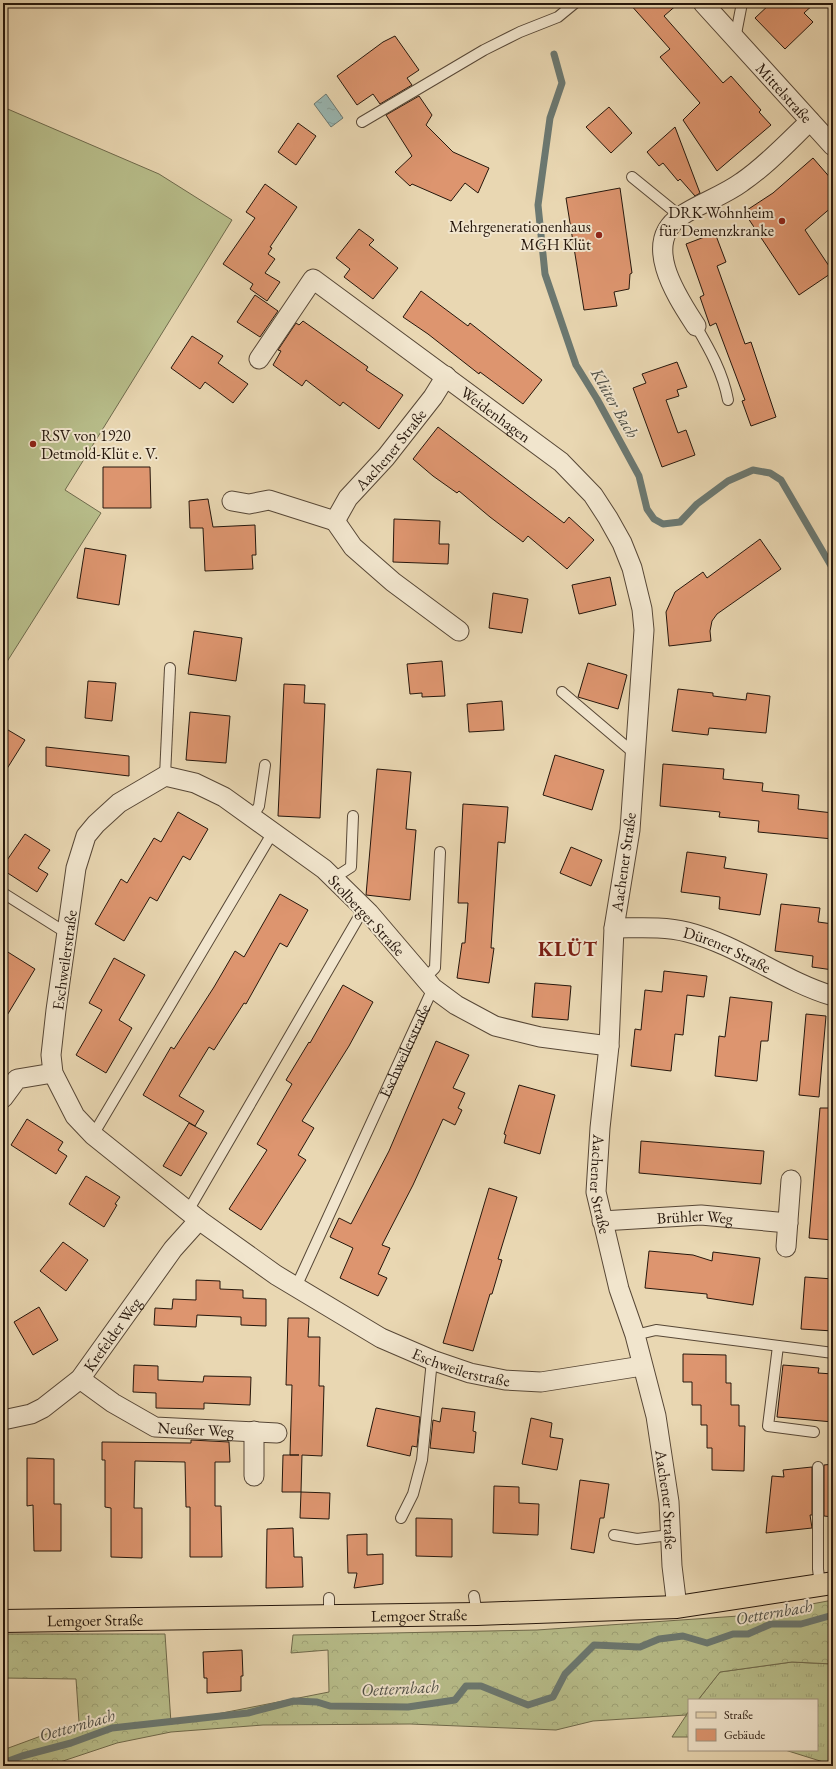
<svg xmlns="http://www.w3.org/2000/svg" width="836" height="1769" font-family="'EB Garamond',serif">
<defs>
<pattern id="grass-tufts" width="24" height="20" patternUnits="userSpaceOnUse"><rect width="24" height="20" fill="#b8be8b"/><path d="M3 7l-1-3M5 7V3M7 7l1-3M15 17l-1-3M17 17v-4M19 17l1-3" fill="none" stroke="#9ea377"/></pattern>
<pattern id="forest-crowns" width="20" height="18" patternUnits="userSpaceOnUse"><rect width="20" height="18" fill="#b8be8b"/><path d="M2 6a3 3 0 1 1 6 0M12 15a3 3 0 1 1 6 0" fill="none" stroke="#9ea377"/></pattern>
<pattern id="water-ripples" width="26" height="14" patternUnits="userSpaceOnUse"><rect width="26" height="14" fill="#99b8b4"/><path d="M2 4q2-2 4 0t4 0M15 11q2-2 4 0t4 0" fill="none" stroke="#849d9a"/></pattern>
</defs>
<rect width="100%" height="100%" fill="#e9d7b2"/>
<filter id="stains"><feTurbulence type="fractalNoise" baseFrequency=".005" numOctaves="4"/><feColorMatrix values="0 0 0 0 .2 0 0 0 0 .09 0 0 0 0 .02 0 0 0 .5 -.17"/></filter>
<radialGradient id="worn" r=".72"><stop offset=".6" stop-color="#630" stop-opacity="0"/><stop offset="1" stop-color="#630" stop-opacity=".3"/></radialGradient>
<!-- grass -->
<path fill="url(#grass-tufts)" stroke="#6f6a4c" d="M792,1662L833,1664V1765L785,1750H817V1700H698L720,1672Z
M689,1711V1737H672Z"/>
<!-- forest -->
<path fill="url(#forest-crowns)" stroke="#6f6a4c" d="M833,1600V1664L792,1662L720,1672L698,1700H689V1711L686,1715L593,1721L556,1730L410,1724L263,1725L171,1732L117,1743L48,1766H3V1750L79,1722L76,1679L3,1678V1634H165L171,1723L329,1692L328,1650L291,1653L293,1635L537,1630L753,1615Z"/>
<!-- pitch -->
<path fill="#b8be8b" stroke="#6f6a4c" d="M3,107L159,174L232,220L65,490L101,513L3,668Z"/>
<!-- water -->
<path fill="url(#water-ripples)" stroke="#6b7871" d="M326,94L343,118L331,127L314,104Z"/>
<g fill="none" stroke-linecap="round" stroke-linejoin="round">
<!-- stream -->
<path stroke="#6b7871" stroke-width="7" d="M554,54L562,83L550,118L538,205L545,274L576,365L597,399L639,476L647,509L654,519L663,524L680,522L697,504L728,481L753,470L770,473L781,480L833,569
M3,1763L22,1756L71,1743L112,1728L248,1713L294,1701L317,1702L330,1706L408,1707L455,1700L466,1686H481L528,1705L553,1697L565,1674L594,1645L640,1647L659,1639L683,1636L707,1643L733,1634H748L771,1624H801L833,1615"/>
</g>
<!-- building -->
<path fill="#dd956f" stroke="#26170c" d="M629,3H679L664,16L723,83L731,76L761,110L759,112L771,125L717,171L683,120L700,103L660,57L670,49Z
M771,3H815L804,13L813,22L785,49L755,18Z
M395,36L419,70L407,78L412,85L380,104L373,94L357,105L337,76L383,42Z
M419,96L432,115L426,125L453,152L489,168L478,193L465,183L451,201L412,184L410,186L395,172L412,156L386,115Z
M609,107L632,133L611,153L586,127Z
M298,123L316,136L296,165L278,152Z
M675,127L700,193L695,196L680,179L678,181L663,163L659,166L647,152Z
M813,158L833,181V206L805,230L833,272L799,295L744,212L773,193Z
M265,184L297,207L270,247L272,248L268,254L275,259L265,273L280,282L267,301L250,289L253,284L223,264L255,218L246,212Z
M620,188L632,273L630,274L629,289L614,292L617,306L584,310L566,198Z
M359,229L374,240L369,245L398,268L373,299L344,277L350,269L336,258Z
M715,233L726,262L717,266L745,344L751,342L776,417L751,426L742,401L745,400L716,323L710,326L700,297L704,295L686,244Z
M421,291L468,326L470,323L542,380L523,404L480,372L479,374L428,334L403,317Z
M255,295L278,311L260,337L237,322Z
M303,321L368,367L366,370L403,395L379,429L343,402L340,406L306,380L302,386L273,365L281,351L278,350L296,323L299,325Z
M192,336L223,356L218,363L248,384L233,403L205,382L200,389L171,368Z
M677,362L687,387L677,390L679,396L666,400L678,433L686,430L695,455L662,467L633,388L646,383L642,374Z
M438,427L564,523L569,517L594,540L567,569L528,536L523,542L490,517L459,491L457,493L433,476L413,459Z
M103,467H150L151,508H103Z
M208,499L213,527L255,525L256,555H252L253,569L205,571L203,528H190L189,501Z
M394,519L440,521L439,544H449L448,564L393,562Z
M760,539L781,569L717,614L712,621L710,631L711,641L669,646L666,612L675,592L703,572L707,578Z
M85,548L126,555L119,605L77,598Z
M610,577L616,605L579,614L572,585Z
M493,593L528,599L522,633L489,628Z
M194,631L242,638L236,681L188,674Z
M442,661L445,696L422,697V693L410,694L407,664Z
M588,663L627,675L618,709L578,697Z
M88,681L116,683L112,721L85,718Z
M284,684L305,685L304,703L325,704L320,818L278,816Z
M678,689L713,693V696L746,700L747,693L770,696L766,733L709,728L708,735L672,731Z
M502,701L504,730L469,732L467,704Z
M190,712L230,716L226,763L186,760Z
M3,727L25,740L3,775Z
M46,747L129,756V776L46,766Z
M555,755L604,770L592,810L543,795Z
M663,764L724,769L723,779L763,783L762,791L799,795L798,809L833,813V839L758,832L759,821L719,817L720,812L660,806Z
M377,769L411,772L406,829L416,830L410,900L366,895Z
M463,804L508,807L505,843L498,842L491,948H494L489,983L457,978L462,943H465L468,903H458Z
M178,812L208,829L190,860L183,856L157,901L150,897L124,941L95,924L121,879L127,883L154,838L161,842Z
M25,834L50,850L38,868L48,874L37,892L3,870V866Z
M571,847L602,860L591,886L560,873Z
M687,852L726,857L724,868L767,874L760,915L719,909L720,897L681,892Z
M280,894L308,910L287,947L280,943L246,1004L244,1003L214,1050L209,1047L179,1096L204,1111L195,1126L143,1095L171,1047L174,1049L214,987L235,951L244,957Z
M781,904L820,908L818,922L833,924V970L812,967L813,956L775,951Z
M3,949L35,969L3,1022Z
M114,958L145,975L119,1020L132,1028L106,1073L76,1055L102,1010L89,1003Z
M664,971L707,976L704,997L687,995L683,1035L675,1034L671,1071L631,1066L635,1029L641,1030L645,990L662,992Z
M535,983L571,986L568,1020L532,1017Z
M343,985L373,1002L349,1046L302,1121L314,1128L298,1155L306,1160L261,1230L229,1209L267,1150L257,1144L292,1084L286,1080L309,1042L310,1043Z
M730,997L772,1002L768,1041H761L757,1081L715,1076L719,1036L725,1037Z
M806,1014L826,1016L819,1097L799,1095Z
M436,1041L469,1055L453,1088L465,1093L458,1108L462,1110L455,1125L443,1119L413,1185L382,1245L390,1248L378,1274L387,1278L378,1296L340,1278L353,1248L330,1237L339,1218L351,1224L389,1151Z
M519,1085L555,1095L540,1154L504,1143L506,1135L504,1134Z
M820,1108H833V1240L809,1238Z
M27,1119L63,1142L58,1150L67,1156L56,1174L11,1145Z
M189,1123L207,1133L181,1176L163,1166Z
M641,1141L764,1151L761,1184L639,1173Z
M86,1176L120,1197L115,1204L117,1205L104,1227L69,1204Z
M489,1188L517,1197L498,1259L502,1260L492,1294H490L473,1351L443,1343Z
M63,1242L88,1260L66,1291L40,1271Z
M649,1251L693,1255L712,1261L713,1252L760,1258L753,1305L707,1298V1294L645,1288Z
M805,1277L833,1279V1331L801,1329Z
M196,1280L220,1281V1289L243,1290V1298L266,1299V1326L241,1325V1317L197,1315L196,1327L154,1325L155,1308L172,1309L173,1299L196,1300Z
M39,1307L58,1340L33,1355L14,1322Z
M288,1318H309L308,1337H320L319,1386H324L322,1456L302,1455L301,1492H282L283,1455H299H290L292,1385H286Z
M683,1354L726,1355V1383H731V1405H739V1426H745L744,1471L712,1470V1448H707V1425H701V1405H692V1382H683Z
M134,1365L158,1366V1380L203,1382L204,1376L251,1377L250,1405L204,1403V1409L156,1408V1393L133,1392Z
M783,1365L819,1368L818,1373L833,1374V1422L777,1417Z
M376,1408L420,1417L417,1447L412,1446L410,1456L367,1446Z
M442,1408L475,1412L473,1431L476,1432L474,1453L430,1448L433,1420L440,1422Z
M531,1418L552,1423L550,1437L563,1439L557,1470L522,1464Z
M191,1440L229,1442L230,1462H215V1506H221L222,1557H190V1507H186L185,1462L135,1461L134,1508H142V1558L111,1557V1508L105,1507V1460H102V1442L191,1443Z
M27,1458L54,1459V1504H61V1551H34L33,1505L27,1506Z
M833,1464V1517L824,1516V1465Z
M812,1467V1515H810L812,1528L766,1533L772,1476L784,1477L783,1470Z
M580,1480L609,1484L604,1518H600L594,1553L571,1549Z
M494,1486L519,1487V1503L539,1504L538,1535L493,1533Z
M301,1492L330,1493L329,1519L300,1518Z
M416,1518L452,1519V1557L416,1556Z
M293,1528L294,1557H302L303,1587L266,1588L267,1529Z
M367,1534V1555L383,1554V1584L354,1588L357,1573H348L347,1535Z
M242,1650L243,1676H241V1691L207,1693V1678H204L203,1652Z"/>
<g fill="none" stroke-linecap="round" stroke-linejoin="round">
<defs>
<g id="lane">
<path d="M735,39L742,3"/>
<path d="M362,122L484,50L520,32L558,17L575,3"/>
<path d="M632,177L680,216"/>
<path d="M696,326C710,350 723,373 728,400"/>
<path d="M562,692L635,754"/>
<path d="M165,776L170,668"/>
<path d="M252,817L259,806L265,765"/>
<path d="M334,878L351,867L353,816"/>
<path d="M3,893L68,934"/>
<path d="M425,978L435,968L440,852"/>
<path d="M93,1135L273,832"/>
<path d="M188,1211L364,908"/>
<path id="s1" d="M296,1287L433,988"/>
<path d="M635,1335L656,1330L833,1353"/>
<path d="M778,1346L768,1426L814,1432"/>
<path d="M818,1467V1569L820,1586"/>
<path d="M401,1518L413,1494L422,1460L432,1360"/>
<path d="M614,1535L637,1539L670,1535"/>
<path d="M474,1596L477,1614"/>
<path d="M329,1598V1617"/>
</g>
<g id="street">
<path id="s2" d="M703,3L833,146"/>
<path d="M696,326C678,298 640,243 681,216C700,203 723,196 742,182C767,165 788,142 810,121"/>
<path id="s3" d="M259,359L313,279L561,462L593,495L608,518L622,543L632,568L642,609L644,630L630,830L614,928L609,1046L600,1128L596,1192L619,1289L635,1335L656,1416L669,1502L672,1566L677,1607"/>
<path id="s4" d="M232,501L249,504L269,500L335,521L348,498L386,457L433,397L446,376"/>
<path d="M335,521L353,547L393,582L459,631"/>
<path id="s5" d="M614,928C638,928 663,926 687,932C739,945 782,981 833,996"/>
<path id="s6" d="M609,1046L540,1037L495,1026L456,1005L433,988L369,913L324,869L224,797L195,783L165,776L119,803L96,824L86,836L76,868L56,1010L51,1055L53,1073L75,1116L93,1135L199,1220L276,1275L381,1338L432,1360L470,1373L505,1380L541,1382L642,1366"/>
<path d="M3,1098L17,1079L53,1073"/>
<path id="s7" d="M602,1221L701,1215L788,1223"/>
<path d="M786,1247L791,1180"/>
<path id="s8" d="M80,1379L113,1403L155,1427L277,1433"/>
<path id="s9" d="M3,1420L31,1414L43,1408L80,1379L173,1249L199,1220"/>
<path d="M254,1476V1431"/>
</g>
<g id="primary">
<path id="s10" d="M3,1621L477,1614L677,1607L833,1583"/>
</g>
</defs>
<!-- lane casing -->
<use href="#lane" stroke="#574736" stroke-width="12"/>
<!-- street casing -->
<use href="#street" stroke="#574736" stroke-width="21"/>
<!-- primary casing -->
<use href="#primary" stroke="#26170c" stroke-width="24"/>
<!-- lane -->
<use href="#lane" stroke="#f1e5cd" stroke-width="10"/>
<!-- street -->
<use href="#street" stroke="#f1e5cd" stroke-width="19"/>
<!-- primary -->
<use href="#primary" stroke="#e9d7b2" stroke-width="22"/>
</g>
<!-- markers -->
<g fill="#8f2418" stroke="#f1e5cd" stroke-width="1.5">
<circle cx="782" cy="221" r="4"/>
<circle cx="599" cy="235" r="4"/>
<circle cx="33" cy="444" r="4"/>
</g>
<g text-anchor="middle" stroke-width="4" stroke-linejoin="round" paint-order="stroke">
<!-- street labels -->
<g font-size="16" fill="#26170c" stroke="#f1e5cd">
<text dy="6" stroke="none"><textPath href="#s2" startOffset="121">Mittelstraße</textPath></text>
<text dy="6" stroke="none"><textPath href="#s3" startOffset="324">Weidenhagen</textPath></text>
<text dy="6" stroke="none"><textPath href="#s4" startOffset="198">Aachener Straße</textPath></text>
<text transform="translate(623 862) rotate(-82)" y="6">Aachener Straße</text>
<text transform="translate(367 915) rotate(47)" y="6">Stolberger Straße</text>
<text dy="6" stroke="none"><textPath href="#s5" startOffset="117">Dürener Straße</textPath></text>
<text transform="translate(64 960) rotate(-82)" y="6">Eschweilerstraße</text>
<text dy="6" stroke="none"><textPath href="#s1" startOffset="260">Eschweilerstraße</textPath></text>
<text dy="6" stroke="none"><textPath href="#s3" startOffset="1154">Aachener Straße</textPath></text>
<text dy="6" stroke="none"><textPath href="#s7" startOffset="93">Brühler Weg</textPath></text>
<text dy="6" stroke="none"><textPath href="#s9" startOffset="144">Krefelder Weg</textPath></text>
<text dy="6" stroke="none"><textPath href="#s6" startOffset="1390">Eschweilerstraße</textPath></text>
<text dy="6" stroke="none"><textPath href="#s8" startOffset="130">Neußer Weg</textPath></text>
<text dy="6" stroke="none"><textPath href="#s3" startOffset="1478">Aachener Straße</textPath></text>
<text dy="6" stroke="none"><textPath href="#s10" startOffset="416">Lemgoer Straße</textPath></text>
<text dy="6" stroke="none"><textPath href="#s10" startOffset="92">Lemgoer Straße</textPath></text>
</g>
<!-- poi labels -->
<g font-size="16" fill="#26170c" stroke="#f1e5cd" text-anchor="end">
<text x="774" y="218">DRK Wohnheim<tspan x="774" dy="18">für Demenzkranke</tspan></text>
<text x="591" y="232">Mehrgenerationenhaus<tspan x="591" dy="18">MGH Klüt</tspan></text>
<text x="41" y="441" text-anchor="start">RSV von 1920<tspan x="41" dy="18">Detmold-Klüt e. V.</tspan></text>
</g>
<!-- water labels -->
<g font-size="17" font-style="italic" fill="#4e4f47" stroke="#f1e5cd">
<text transform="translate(615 403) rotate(60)" y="6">Klüter Bach</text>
<text transform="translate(774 1612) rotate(-10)" y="6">Oetternbach</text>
<text transform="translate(400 1688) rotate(-3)" y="6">Oetternbach</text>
<text transform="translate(77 1725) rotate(-16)" y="6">Oetternbach</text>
</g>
<!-- district labels -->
<g font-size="20" font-weight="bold" letter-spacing="1" fill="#7a1f14" stroke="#f1e5cd">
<text x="568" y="956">KLÜT</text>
</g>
</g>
<!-- margin -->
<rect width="836" height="1769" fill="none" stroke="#e9d7b2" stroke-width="16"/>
<rect x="4" y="4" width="828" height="1761" fill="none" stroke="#26170c" stroke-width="2"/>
<rect x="8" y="8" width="820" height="1753" fill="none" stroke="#26170c"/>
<!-- legend -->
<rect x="688" y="1699" width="130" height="52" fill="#f1e5cd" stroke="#a09380"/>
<rect x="696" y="1712" width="20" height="6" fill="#e9d7b2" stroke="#a09380"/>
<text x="724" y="1719" font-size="12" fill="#26170c">Straße</text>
<rect x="696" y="1729" width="20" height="12" fill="#dd956f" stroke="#a09380"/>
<text x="724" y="1739" font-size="12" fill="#26170c">Gebäude</text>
<rect width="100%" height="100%" filter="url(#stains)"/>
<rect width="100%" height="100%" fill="url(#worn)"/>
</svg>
